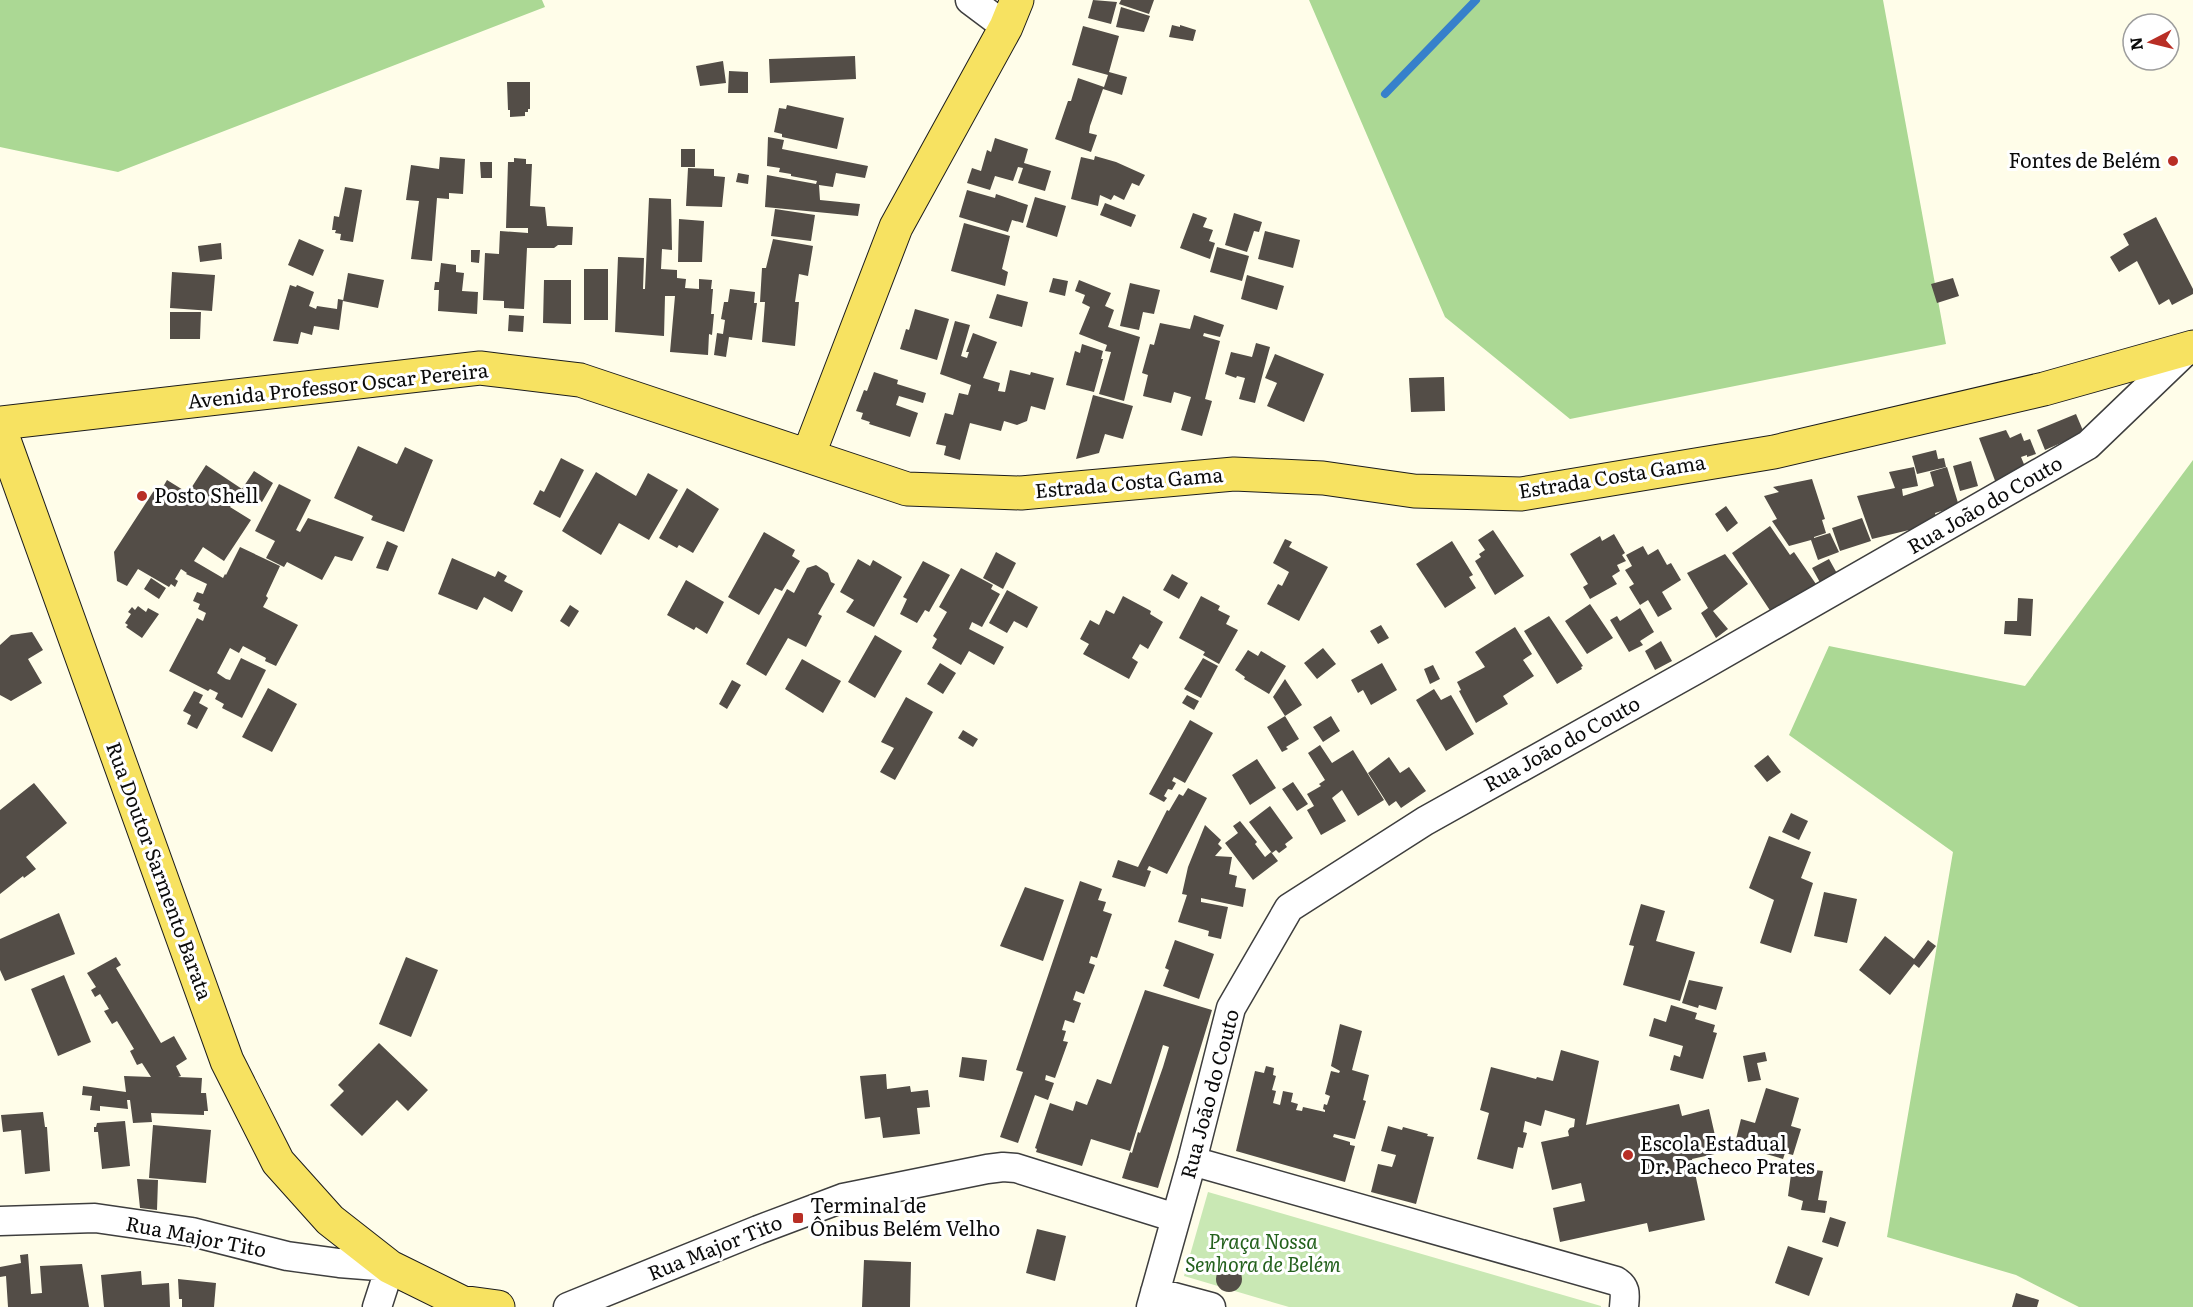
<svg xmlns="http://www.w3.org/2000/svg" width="2193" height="1307" font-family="Literata,serif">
<rect width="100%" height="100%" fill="#fffde9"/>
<!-- green -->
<path fill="#c9e8b4" d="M1208,1192L1601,1306V1307H1289L1184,1276Z"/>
<!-- forest -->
<path fill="#abd894" d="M0,0H542L545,7L118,172L0,147Z
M1309,0H1883L1946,344L1570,419L1445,317Z
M2193,460V1307H2079L2016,1275L1887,1237L1953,852L1789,735L1829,646L2025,686Z"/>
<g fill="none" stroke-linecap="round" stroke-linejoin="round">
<!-- stream -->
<path stroke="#3680cb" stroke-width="8" d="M1385,94L1476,0"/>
</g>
<!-- building -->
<path fill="#534d47" d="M1093,0L1117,2L1111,24L1088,18Z
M1121,0H1154L1149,14L1119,4Z
M1121,7L1150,16L1144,32L1116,27Z
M1172,25L1180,27V25L1196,30L1193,41L1169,37Z
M1083,26L1119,36L1109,72L1127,77L1122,95L1103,89L1090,126L1089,133L1097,135L1091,152L1055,139L1068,101H1071L1078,78L1104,87L1108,75L1072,65Z
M855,56L856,79L770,83L769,59Z
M723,61L726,83L700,86L696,66Z
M729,71L748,72V93H728Z
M507,82H530V109H528V112H525V116L510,117V110H508Z
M787,105L844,118L837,149L782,137V134L774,132L779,108L786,109Z
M768,137L784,140L782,149L868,166L865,178L836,173L833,187L819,185L820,200L860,204L858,216L765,207L767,175L816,184L817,181L791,176V174L779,172L780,168L767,166Z
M995,138L1028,149L1024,163L1051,171L1045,191L1018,183L1023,168L1018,167L1013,181L995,176L990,190L967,183L972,168L981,171L987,150L991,152Z
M681,149H695V167H681Z
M1095,156L1116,162L1145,175L1139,186L1132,183L1124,200L1114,195L1111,200L1100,195L1098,206L1071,199L1081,157L1094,160Z
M440,157L465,159L463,194L449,193V199L437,198L432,261L411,259L419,201L406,200L411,165L439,169Z
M514,158L526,159V164H532L530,206L545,207L547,226L573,227L572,245H558L554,248H527L524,309L504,308V301L483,300L485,253L499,254L500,231L528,233V228H506L508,162H514Z
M480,162H492V178H481Z
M688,168L714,169V176L725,177L722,207L686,206Z
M738,173L749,175L748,184L736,182Z
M345,187L362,190L353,242L340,240L341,234L335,233L336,230H332L334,216L339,217Z
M967,190L995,198L996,194L1028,205L1023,223L1012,220L1008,232L959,217Z
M1035,197L1066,206L1057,237L1026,227Z
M649,198L671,199L672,250L662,249L661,269L677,270V278L686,279L685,288L699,289V279L712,280L711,289H713L711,314H714L712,335L709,334L708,355L670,352L675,296H665L664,336L615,332L618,257L644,258L643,289H645Z
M1105,203L1136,215L1131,227L1100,215Z
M775,209L815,215L811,241L771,236Z
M1193,213L1207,218L1203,227L1213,230L1209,241L1215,243L1210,259L1180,248Z
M1234,213L1262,222L1259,232L1254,231L1247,252L1225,245Z
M2156,217L2193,289V294L2172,305L2169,299L2159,305L2137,261L2119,272L2110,257L2129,245L2123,234Z
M679,219L704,221L702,262H678Z
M964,223L1010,236L1002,269L1008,272L1005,286L951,271Z
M1265,231L1300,240L1293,268L1258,259Z
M299,239L324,250L313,276L288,265Z
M773,239L813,246L808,276L799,274L795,302H799L795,346L762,342L765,302H760L762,268H766Z
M221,243L222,259L200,262L198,246Z
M1217,247L1249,256L1242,281L1210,272Z
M471,250H480L479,263L471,262Z
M441,263L456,265V272L464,273L462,291L478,292L477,314L438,311L439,290H434L435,282H439Z
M584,269H608V320H584Z
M172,272L215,275L212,311L170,308Z
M348,273L384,280L378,308L343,301Z
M1247,275L1284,286L1277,310L1241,299Z
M1053,278L1068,281L1065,296L1049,292Z
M1953,278L1959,296L1937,303L1931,284Z
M544,280H571V324L543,323Z
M1079,280L1111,293L1105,306L1114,310L1108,327L1140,337L1124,401L1099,394L1111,352L1105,351L1107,345L1079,334L1090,307L1082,303L1085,295L1075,291Z
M1130,283L1160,290L1154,314L1143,312L1139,330L1120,326Z
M290,285L296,287L297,285L314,292L309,306L316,309L317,306L337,309L338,299L343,300L339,330L314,326L312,335L301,332L298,344L273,341Z
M730,289L755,292L754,303H757L752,340L729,337L726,357L714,355L717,333L723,334L725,320L721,319L724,302H728Z
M997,294L1028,302L1022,327L989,318Z
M915,309L949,319L937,360L900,349L906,329L909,330Z
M170,312H201L200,339H170Z
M509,315L524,316L523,332L508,331Z
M1194,315L1224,325L1220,337L1204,333L1203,336L1220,341L1205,399L1212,401L1202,436L1181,430L1191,397L1174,392L1171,403L1143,396L1148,375L1142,373L1150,344L1154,345L1160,323L1190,329Z
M955,321L970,325L961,356L967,358L969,352H966L973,333L997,342L983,378L1000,383L998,391L1005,392L1010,370L1030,375L1031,372L1054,378L1045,410L1031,406L1027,421L1017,425L1004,421L1001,431L970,423L960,460L944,455L946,446L936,444L945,413L953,415L959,393L968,395L971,385L940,374Z
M1256,343L1270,347L1255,403L1239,399L1245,378L1237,376L1236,378L1225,374L1231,352L1252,357Z
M1082,344L1103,351L1101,359H1103L1094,392L1066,385L1075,351L1080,353Z
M1275,354L1324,374L1304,422L1267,406L1277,383L1265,378Z
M874,372L898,380L897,384L926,393L923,403L899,396L896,405L918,413L910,437L869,424L870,422L861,419L863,413L856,411L864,390L867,391Z
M1444,377L1445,411L1411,412L1409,378Z
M1093,395L1133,406L1123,439L1105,434L1099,453L1076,459Z
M2076,414L2084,433L2045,450L2037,430Z
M2006,430L2010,438L2021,433L2024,441L2030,439L2036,454L2027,457V455L2021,457L2026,469L1997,486L1979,438Z
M358,446L397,464L405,447L433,460L404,532L371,520L373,516L334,498Z
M1936,450L1938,459L1944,458L1946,467L1917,474L1912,456Z
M561,458L584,470L560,518L533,504L540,490L544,492Z
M1971,461L1978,486L1960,491L1953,466Z
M206,465L242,489L230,507L251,520L224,561L203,547L194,561L223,578L225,574L226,575L240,547L280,566L266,596L268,598L263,607L298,625L276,666L265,661L266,658L243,646L239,653L230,648L217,673L226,679L230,680L241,658L266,670L242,718L222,708L224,704L215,699L218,693L210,689L208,691L169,671L197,618L203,621L206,613L198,609L200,604L193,601L197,592L203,594L207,584L186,574L187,573L181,569L175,579L178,581L175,587L171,584L169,587L138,569L127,586L117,581L114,552L155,489L160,492L167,480L188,493Z
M1914,467L1918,486L1902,489L1903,496L1934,486L1930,472L1947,467L1959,506L1935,513L1937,522L1912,538L1909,530L1872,539L1857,496L1895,488L1889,472Z
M254,471L273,483L262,502L242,489Z
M596,472L636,496L648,473L678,490L649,540L619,523L601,555L562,531Z
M1812,479L1825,519L1822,520L1826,533L1814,537V538L1830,533L1839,552L1818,560L1811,540L1789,546L1772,521L1777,519L1764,496L1779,492L1773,487Z
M279,484L311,500L296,530L300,532L308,518L364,537L352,561L335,556L322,580L287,562L284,567L266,558L275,541L255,531Z
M687,488L719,509L693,553L679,545L677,548L659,538Z
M1726,506L1738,523L1727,532L1715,514Z
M1862,518L1871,541L1840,551L1832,528Z
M1770,526L1790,555L1794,552L1818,587L1775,618L1732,553Z
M1493,530L1524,576L1495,595L1475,561L1481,557L1479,554L1485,550L1478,540Z
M764,532L795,550L792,556L800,561L782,591L775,588L759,615L728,597Z
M1614,534L1625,553L1622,555L1626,561L1617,565L1620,571L1612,576L1617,584L1590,599L1583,587L1588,584L1570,554L1600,536L1602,541Z
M1285,539L1292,542L1289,547L1328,567L1299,621L1267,604L1278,584L1282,586L1289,572L1273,563Z
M387,541L398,546L388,571L376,568Z
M1452,541L1473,575L1469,577L1476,588L1445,608L1416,564Z
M1643,546L1648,555L1658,549L1667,565L1671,563L1681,580L1662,592L1672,609L1658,617L1648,600L1640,605L1629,587L1634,584L1625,570L1632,566L1626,555Z
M996,552L1016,563L1003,589L983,578Z
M1725,554L1748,584L1713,611L1728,629L1716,638L1701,613L1708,608L1687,573Z
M452,558L495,577L498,571L507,576L504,581L523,591L512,612L484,597L477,610L438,594Z
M858,559L870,566L873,560L902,577L874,627L846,612L854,600L840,592Z
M1829,559L1839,577L1822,586L1812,568Z
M923,561L950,575L929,612L925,610L917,623L900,614L907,599L903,597Z
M816,565L828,573L831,582L835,584L818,614L822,616L806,647L788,638L766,676L746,664L787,589L794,593L807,568Z
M961,568L993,585L991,589L1000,594L982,627L972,622L969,629L1004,647L994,665L969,651L961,665L932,648L937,639L933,636L947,612L939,607Z
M1172,574L1188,583L1179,599L1163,590Z
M151,578L166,588L159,599L144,589Z
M686,580L724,602L707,634L696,627L694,630L667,615Z
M1007,590L1038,607L1027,628L1014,621L1007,633L989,623Z
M1123,596L1151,611L1150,614L1163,622L1148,649L1140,644L1132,658L1138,662L1129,679L1083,654L1089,644L1080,639L1090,620L1099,625L1106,610L1114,614Z
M1201,596L1220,606L1218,610L1230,616L1226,624L1238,630L1219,664L1203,655L1205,652L1179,638Z
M2018,598L2033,599L2031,636L2004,634L2005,621H2017Z
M1590,604L1613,638L1587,654L1565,621Z
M570,605L579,611L569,627L560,621Z
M138,606L146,612L148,608L159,614L142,638L126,627L128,625L125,623L131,614L128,612L132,607L135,610Z
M1640,608L1654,632L1640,641L1643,645L1629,652L1610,620L1617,616L1620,621Z
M1549,616L1583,666L1581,667L1582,669L1557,684L1524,631Z
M1381,625L1389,638L1378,644L1370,631Z
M1515,627L1532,654L1523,660L1534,676L1503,696L1508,704L1476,723L1459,691L1461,690L1457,682L1485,667L1475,652Z
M32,632L43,650L28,659L42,683L11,701L0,695V645L11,635Z
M875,635L902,651L875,698L848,682Z
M1661,641L1672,661L1655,670L1645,651Z
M1323,648L1336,664L1317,679L1304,663Z
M1248,650L1258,656L1261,651L1286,666L1269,694L1244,679L1245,677L1235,670Z
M1203,658L1218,666L1201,698L1184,689Z
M802,659L841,681L823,713L785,689Z
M940,663L956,673L943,694L927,684Z
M1382,663L1397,690L1371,705L1363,690L1358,693L1351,680Z
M1433,665L1440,679L1430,684L1424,669Z
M1285,679L1302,705L1285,716L1273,697Z
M732,680L741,685L727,709L719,704Z
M268,688L297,704L272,752L242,737Z
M1434,689L1441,700L1451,695L1474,734L1446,751L1416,700Z
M194,691L203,695L199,703L208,708L197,729L187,724L191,715L183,711Z
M1187,695L1199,701L1194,710L1182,703Z
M906,697L933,712L895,780L880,772L894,748L881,742Z
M1285,716L1299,739L1286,747L1288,749L1282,752L1267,727Z
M1331,716L1340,731L1323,742L1313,727Z
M1190,720L1213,733L1185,783L1174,777L1172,781L1176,783L1172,790L1168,789L1164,796L1167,798L1164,802L1149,794Z
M963,730L978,739L973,747L958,738Z
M1320,745L1332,763L1353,750L1384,800L1358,816L1342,790L1332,798L1346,821L1321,835L1307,810L1314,806L1307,794L1321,786L1319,784L1325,780L1308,753Z
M1768,755L1781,772L1767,782L1754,766Z
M1389,757L1400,773L1409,767L1426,791L1401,808L1396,801L1389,806L1368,773Z
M1257,759L1276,788L1250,805L1232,775Z
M1293,782L1308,804L1297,811L1282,789Z
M34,783L67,823L26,857L36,869L24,878L23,876L0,894V810Z
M1188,788L1207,798L1167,874L1149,866L1147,870L1151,871L1145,887L1112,877L1118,860L1138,867L1167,810L1169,811L1179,794L1183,796Z
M1270,806L1293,838L1285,844L1287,847L1279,853L1276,850L1272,853L1249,822Z
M1791,813L1808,821L1799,840L1782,832Z
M1240,821L1257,842L1255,844L1265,857L1271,852L1278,861L1253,880L1225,843L1238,833L1233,826Z
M1205,825L1221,840L1218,844L1222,848L1215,856L1232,857L1229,874L1237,876L1235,887L1246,889L1243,907L1201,898V902L1228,907L1221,939L1208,936L1209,931L1178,922L1187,895L1182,894L1188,867Z
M1769,836L1811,852L1801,878L1813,883L1791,953L1760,943L1774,900L1749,888Z
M1080,881L1102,889L1098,900L1106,902L1103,911L1112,914L1097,958L1091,956L1089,963L1095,965L1084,994L1076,991L1073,1000L1081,1003L1074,1023L1065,1020L1062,1030L1066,1031L1063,1041L1068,1042L1055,1078L1046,1075L1045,1080L1054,1083L1048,1100L1035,1095L1018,1143L1000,1137L1023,1072L1016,1070Z
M1025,887L1064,900L1043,961L1000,946Z
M1824,892L1857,899L1847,943L1814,936Z
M1641,904L1665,911L1656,941L1695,952L1680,1001L1623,985L1634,946L1629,945Z
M59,913L75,954L5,981L0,970V939Z
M1885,936L1914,959L1928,940L1936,946L1919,968L1914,964L1890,995L1859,970Z
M1175,940L1214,954L1199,999L1163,986L1169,970L1165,968Z
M116,957L121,965L116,968L161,1043L174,1036L187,1059L176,1066L181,1076L178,1077L202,1078L201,1093H206L208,1111H204V1115L151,1113L152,1122L133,1123L130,1100H127L128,1109L100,1106V1111L90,1110L92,1096L82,1095L83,1086L126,1092L124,1076L151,1077L142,1063L137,1065L130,1051L134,1049L117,1021L112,1024L104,1011L109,1009L100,994L95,997L91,990L96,987L87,973Z
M406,957L438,970L411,1037L379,1024Z
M64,975L91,1042L58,1056L31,989Z
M1689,980L1723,987L1716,1010L1699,1005L1698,1008L1682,1003Z
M1145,990L1212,1010L1158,1188L1122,1178L1130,1152L1132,1153L1138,1132L1140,1133L1163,1067L1169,1047L1163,1045L1130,1151L1091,1139L1082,1166L1036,1152L1037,1149L1035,1148L1050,1103L1073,1111L1076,1101L1087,1105L1097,1079L1111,1084Z
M1671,1005L1697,1013L1695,1019L1715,1025L1713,1032L1717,1033L1703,1079L1670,1070L1674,1055L1680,1057L1683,1046L1649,1036L1654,1018L1666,1022Z
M1340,1024L1362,1031L1352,1070L1369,1075L1363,1100L1366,1101L1355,1139L1334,1134L1333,1137L1350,1142V1145L1355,1146L1345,1182L1236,1151L1255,1071L1264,1073L1266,1066L1274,1068L1273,1075L1276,1076L1272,1090L1276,1091L1273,1103L1280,1105L1283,1091L1293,1093L1291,1102L1298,1104L1296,1110L1302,1111L1303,1107L1325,1112V1110L1323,1109L1324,1104L1327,1105L1330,1096L1325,1094L1331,1071L1339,1073L1340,1071L1331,1066Z
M379,1043L428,1090L408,1111L397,1100L362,1136L330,1105L344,1091L338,1085Z
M1561,1050L1599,1061L1586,1125L1679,1104L1682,1116L1709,1109L1719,1153L1692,1159L1705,1220L1649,1232L1647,1223L1560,1242L1553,1208L1585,1201L1581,1183L1552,1190L1541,1142L1569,1136L1568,1131L1570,1128L1574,1127L1575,1119L1545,1110L1541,1126L1525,1121L1523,1132L1527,1133L1523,1148L1518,1147L1513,1169L1477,1159L1489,1113L1480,1110L1491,1067L1536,1079L1537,1077L1553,1081Z
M1765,1052L1767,1061L1757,1063L1761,1080L1748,1082L1743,1056Z
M962,1057L987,1060L984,1081L959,1077Z
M886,1074L887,1089L910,1086L911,1092L928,1090L930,1107L917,1108L920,1134L883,1138L880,1117L865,1119L860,1076Z
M1766,1088L1799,1098L1791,1126L1801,1129L1793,1155L1785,1153L1783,1159L1742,1147L1744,1141L1736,1139L1741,1119L1755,1123Z
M43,1112L45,1127H47L50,1171L25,1174L21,1130L3,1132L1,1115Z
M125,1121L130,1166L102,1169L98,1132H94V1127H96L97,1123Z
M153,1125L211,1130L206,1183L149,1178Z
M1388,1126L1402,1130L1403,1127L1428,1134L1427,1136L1434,1137L1416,1204L1371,1192L1378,1164L1392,1167L1396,1155L1381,1151Z
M1792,1167L1823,1171L1818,1200L1827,1201L1825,1213L1801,1210L1803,1201L1788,1196Z
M137,1179L158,1180L157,1210L140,1208Z
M1830,1217L1846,1222L1838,1247L1822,1242Z
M1037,1229L1066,1236L1055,1281L1026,1273Z
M1788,1246L1823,1258L1809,1296L1775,1283Z
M28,1254L31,1294L42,1293L40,1266L82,1264L89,1307H8L6,1276L0,1277V1267L21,1263L20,1255Z
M864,1260L911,1262L910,1307H862Z
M1216 1279a13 13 0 1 1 26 0a13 13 0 1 1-26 0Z
M141,1271L142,1285L169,1283L170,1307H104L101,1275Z
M178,1279L216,1283L214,1307H182V1299H179Z
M2016,1293L2039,1300L2037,1307H2012Z"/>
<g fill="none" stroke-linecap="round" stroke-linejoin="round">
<defs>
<path id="minor" d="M970,0L1006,27
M1192,1161L1616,1281C1627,1288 1625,1295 1624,1307
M0,1221L95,1218L192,1232L287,1256L339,1263L390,1267L377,1307
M1155,1292L1211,1307
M568,1307L758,1230L843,1198L987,1169L1003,1167L1016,1168L1176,1218
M1151,1307L1192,1161L1231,1008L1289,908L1425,821L1697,669L2088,445L2188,349"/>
<path id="major" d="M0,423L480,368L580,380L907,489L1021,493L1234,474L1323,478L1414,491L1521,494L1774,452L2044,389L2193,347
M0,429L227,1061L278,1162L330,1220L390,1267L461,1302L498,1307
M808,456L896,227L1006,27L1017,0"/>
</defs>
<!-- minor casing -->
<use href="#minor" stroke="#3e3e3e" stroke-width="31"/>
<!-- major casing -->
<use href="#major" stroke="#1c1c1c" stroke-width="35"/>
<!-- minor -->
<use href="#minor" stroke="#fff" stroke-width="28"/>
<!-- major -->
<use href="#major" stroke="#f7e261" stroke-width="33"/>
</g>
<!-- markers -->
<g fill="#b82e25" stroke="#fff" stroke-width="2">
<circle cx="2173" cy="161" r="6"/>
<circle cx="142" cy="496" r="6"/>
<circle cx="1628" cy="1155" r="6"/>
<rect x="792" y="1212" width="12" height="12" rx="3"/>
</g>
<g text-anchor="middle" stroke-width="6" stroke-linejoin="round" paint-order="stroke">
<!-- poi labels -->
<g font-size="20" fill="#0b0b0b" stroke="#fff" text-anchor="start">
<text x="2161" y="168" text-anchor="end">Fontes de Belém</text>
<text x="154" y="503">Posto Shell</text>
<text x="1640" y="1151">Escola Estadual<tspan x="1640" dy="23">Dr. Pacheco Prates</tspan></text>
<text x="810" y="1213">Terminal de<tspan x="810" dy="23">Ônibus Belém Velho</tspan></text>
</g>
<!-- street labels -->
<g font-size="20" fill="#0b0b0b" stroke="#fff">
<text transform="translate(338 386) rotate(-6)" y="7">Avenida Professor Oscar Pereira</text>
<text transform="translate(1612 477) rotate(-9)" y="7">Estrada Costa Gama</text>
<text transform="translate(1129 483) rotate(-5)" y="7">Estrada Costa Gama</text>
<text transform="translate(1985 505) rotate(-30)" y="7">Rua João do Couto</text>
<text transform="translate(1562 744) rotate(-29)" y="7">Rua João do Couto</text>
<text transform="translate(159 871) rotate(70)" y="7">Rua Doutor Sarmento Barata</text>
<text transform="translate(1210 1094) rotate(-75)" y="7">Rua João do Couto</text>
<text transform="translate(196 1237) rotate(11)" y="7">Rua Major Tito</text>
<text transform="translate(715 1248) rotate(-22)" y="7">Rua Major Tito</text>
</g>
<!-- park labels -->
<g font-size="20" font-style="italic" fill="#24611d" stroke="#fff">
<text x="1263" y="1249">Praça Nossa<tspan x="1263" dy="23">Senhora de Belém</tspan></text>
</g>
</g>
<!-- north arrow -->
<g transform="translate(2151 42) rotate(263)"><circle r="28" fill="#ffffff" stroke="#9d9d9d" stroke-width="1.5"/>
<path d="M0-4.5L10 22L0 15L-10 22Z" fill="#b82e25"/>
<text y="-9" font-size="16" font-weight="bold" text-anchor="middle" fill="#0b0b0b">N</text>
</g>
</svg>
